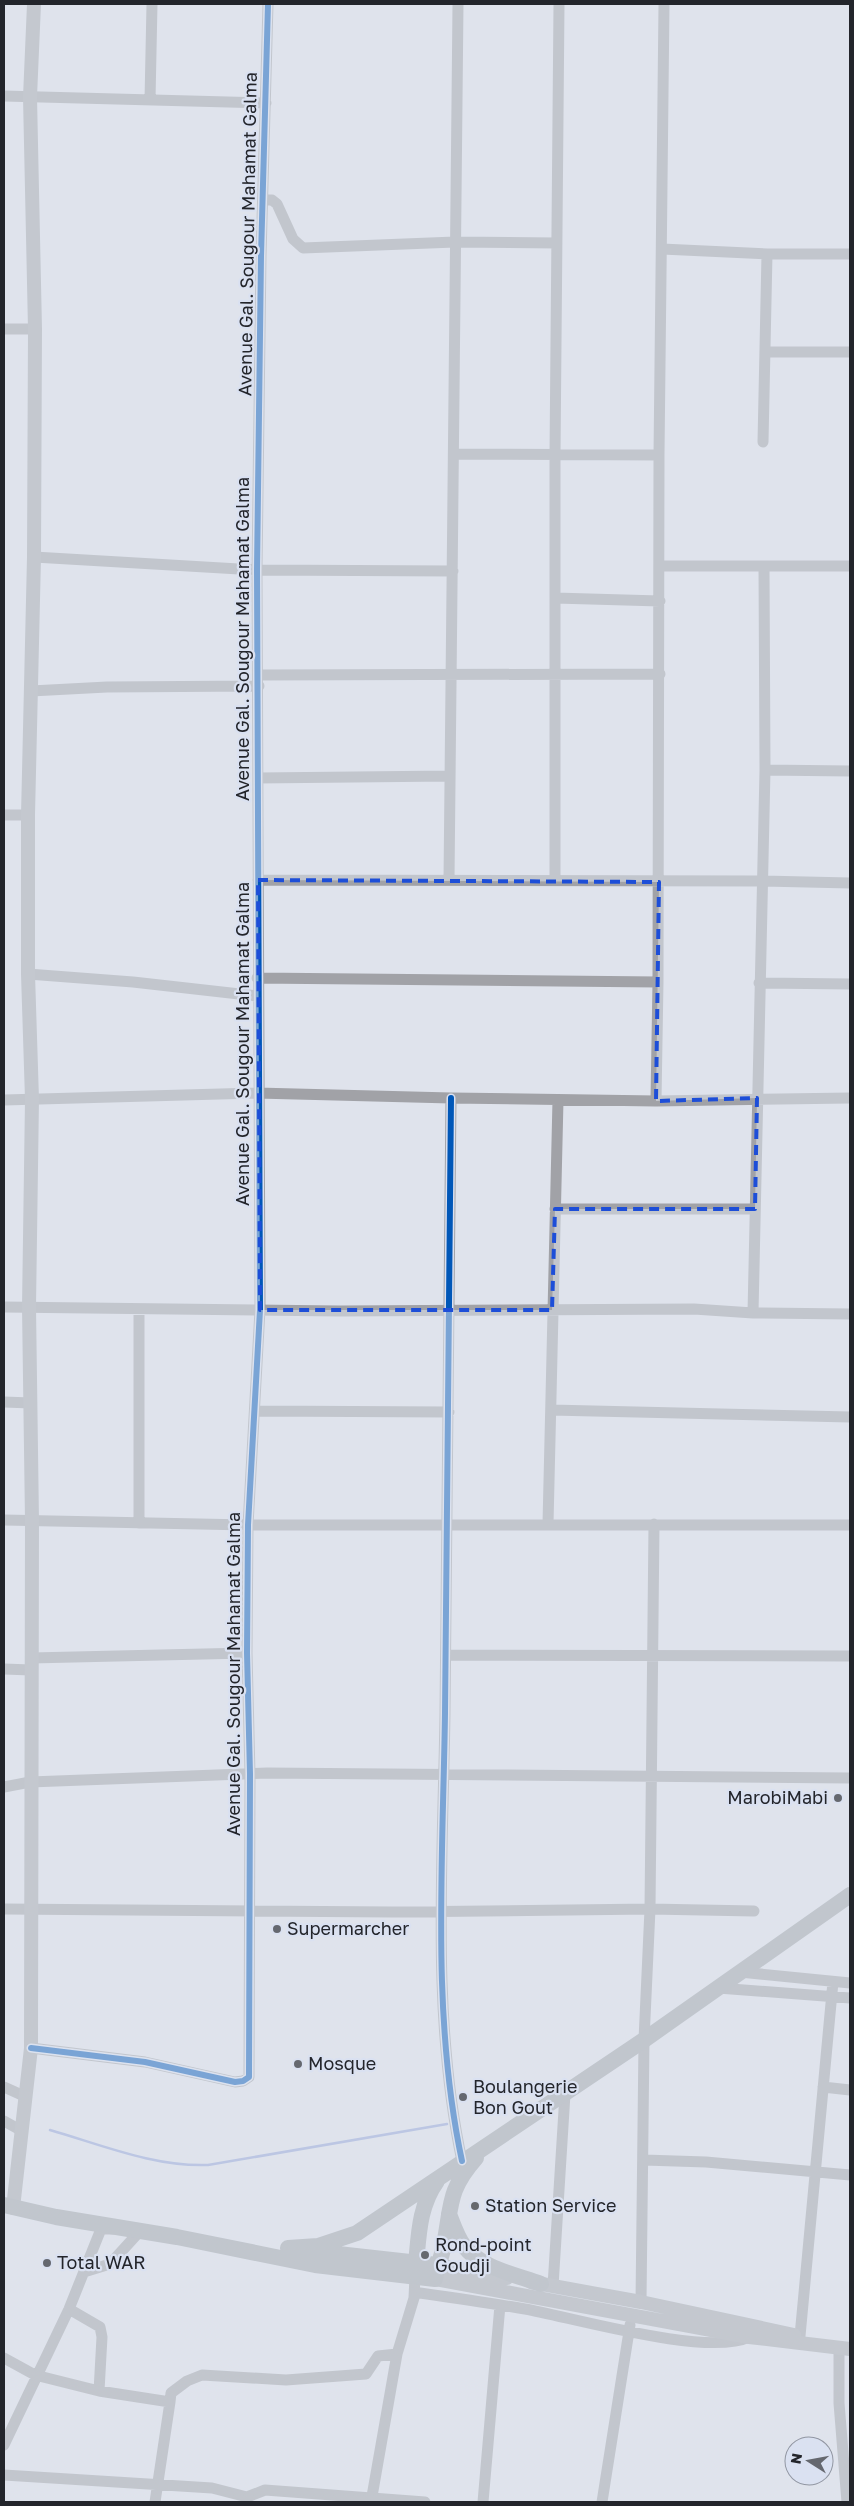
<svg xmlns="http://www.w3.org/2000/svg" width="854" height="2506" font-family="'Golos Text',sans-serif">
<rect width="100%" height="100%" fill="#dfe3ec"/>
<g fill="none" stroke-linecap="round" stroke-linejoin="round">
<!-- stream -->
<path stroke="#92a3d7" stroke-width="2.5" d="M50,2130C102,2145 154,2167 208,2165L447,2124"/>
<!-- minor -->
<path stroke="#a1a2a7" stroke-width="11" d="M4,96L266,103
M150,100L152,4
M263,200H272L277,204L293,239L303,248L455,242L557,243
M662,249L767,254H850
M4,329H35
M766,352H850
M763,442L767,254
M454,454L659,455
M34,557L257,570L453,571
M660,566H850
M555,598L660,601
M259,675L660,674
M31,691L107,687L259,686
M765,770L850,771
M258,778L450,776
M4,815H28
M258,880L763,881L850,883
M449,880L458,4
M555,880V455L559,4
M28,974L133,982L257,996
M257,978L658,982L656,1101
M658,982L659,455L664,4
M759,983L850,984
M451,1098C450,1303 448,1508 445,1713C443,1861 431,2016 462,2161
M4,1100L257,1093L451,1098L656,1101L850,1098
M555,1209H755
M4,1307L340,1311L694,1309L753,1313L850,1314
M139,1309V1523
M753,1313L765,770L764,567
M4,1402L31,1403
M551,1410L850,1417
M255,1411L449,1412
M4,1520L248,1525H850
M548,1524L558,1100
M654,1524L650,1909L754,1911
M446,1655L850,1656
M31,1658L247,1653
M4,1669L31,1670
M4,1787L30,1782L267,1773L850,1778
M4,1909L392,1912L650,1909L644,2040L641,2302
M740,1972L850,1983
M718,1988L850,1998
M31,2048L145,2062L235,2082L243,2081L249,2077L250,1774L247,1653L248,1525L260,1310L257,570L261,256L268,4
M4,2087L24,2096
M823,2087L850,2090
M4,2121L22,2131
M644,2160L706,2162L850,2175
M84,2272L110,2264L140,2231
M553,2286L565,2094
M420,2293C455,2298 490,2303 525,2309C574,2318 708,2357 749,2337
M69,2309L100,2327L102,2337L99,2391
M800,2336L833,1982
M839,2347V2403L847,2502
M4,2358L35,2375L99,2391L170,2402L171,2393L187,2381L202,2375L286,2380L366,2374L378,2356L397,2354
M4,2445L69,2309L101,2229H113
M4,2475L212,2488L247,2497L265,2490L425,2502
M155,2502L170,2402
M371,2502L397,2354L414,2298L415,2276
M483,2502L500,2305
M602,2502L630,2325"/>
<!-- major -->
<path stroke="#a4a7ac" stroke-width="14" d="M13,2208L31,2048L32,1521L29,1307L32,1099L28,974V815L34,557L35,329L30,97L34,4
M437,2265L507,2278
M435,2279L749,2337L850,2349
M531,2282L641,2302L794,2335"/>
<!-- highway -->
<path stroke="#9ea2a7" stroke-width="16" d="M4,2205L56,2217L177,2237L315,2265L435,2279C437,2267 442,2256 444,2245C452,2205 447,2191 476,2158
M449,2214C453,2224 457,2237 464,2246C480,2268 517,2275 541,2284
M288,2248L318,2246L357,2233L644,2040L850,1895
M311,2251L437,2265
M415,2273C419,2241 417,2209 437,2181"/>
<defs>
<path id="cycleway" d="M451,1098C450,1303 448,1508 445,1713C443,1861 431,2016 462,2161
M31,2048L145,2062L235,2082L243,2081L249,2077L250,1774L247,1653L248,1525L260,1310L257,570L261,256L268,4"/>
</defs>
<!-- cycleway casing -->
<use href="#cycleway" stroke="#dae1f1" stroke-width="9"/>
<!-- cycleway -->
<use href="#cycleway" stroke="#0057b8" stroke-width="6"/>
</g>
<!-- marked area -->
<path d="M0 0H854V2506H0ZM258,880L659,882L656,1101L757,1098L755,1209H555L552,1310H260Z" fill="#dfe3ec" fill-opacity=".55" fill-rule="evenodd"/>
<path fill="none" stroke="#1d4ed8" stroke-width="4" stroke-dasharray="10 6" stroke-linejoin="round" d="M258,880L659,882L656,1101L757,1098L755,1209H555L552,1310H260Z"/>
<!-- markers -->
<g fill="#65686f" stroke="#dae1f1" stroke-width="2">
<circle cx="838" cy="1798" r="5"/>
<circle cx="277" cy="1929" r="5"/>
<circle cx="298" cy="2064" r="5"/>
<circle cx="463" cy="2097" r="5"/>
<circle cx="475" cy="2206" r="5"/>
<circle cx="425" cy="2255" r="5"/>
<circle cx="47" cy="2263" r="5"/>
</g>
<g text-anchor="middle" stroke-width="4.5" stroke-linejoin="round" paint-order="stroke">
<!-- street labels -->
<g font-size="18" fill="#23252b" stroke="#dae1f1">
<text transform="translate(248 234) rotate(-89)" y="6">Avenue Gal. Sougour Mahamat Galma</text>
<text transform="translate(243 639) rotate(-90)" y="6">Avenue Gal. Sougour Mahamat Galma</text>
<text transform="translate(243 1044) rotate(-90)" y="6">Avenue Gal. Sougour Mahamat Galma</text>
<text transform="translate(234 1674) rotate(-90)" y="6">Avenue Gal. Sougour Mahamat Galma</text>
</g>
<!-- poi labels -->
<g font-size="18" fill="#23252b" stroke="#dae1f1" text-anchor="start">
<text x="828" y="1804" text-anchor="end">MarobiMabi</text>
<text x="287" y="1935">Supermarcher</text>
<text x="308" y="2070">Mosque</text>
<text x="473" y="2093">Boulangerie<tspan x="473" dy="21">Bon Gout</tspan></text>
<text x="485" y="2212">Station Service</text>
<text x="435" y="2251">Rond-point<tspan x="435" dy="21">Goudji</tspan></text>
<text x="57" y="2269">Total WAR</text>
</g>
</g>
<!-- border -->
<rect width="854" height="2506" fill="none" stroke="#23252b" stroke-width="10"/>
<!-- north arrow -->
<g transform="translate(809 2461) rotate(281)"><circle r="24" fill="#dae1f1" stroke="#9196a2"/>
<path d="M0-4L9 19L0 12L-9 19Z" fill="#65686f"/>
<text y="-8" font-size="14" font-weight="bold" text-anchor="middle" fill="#23252b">N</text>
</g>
</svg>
